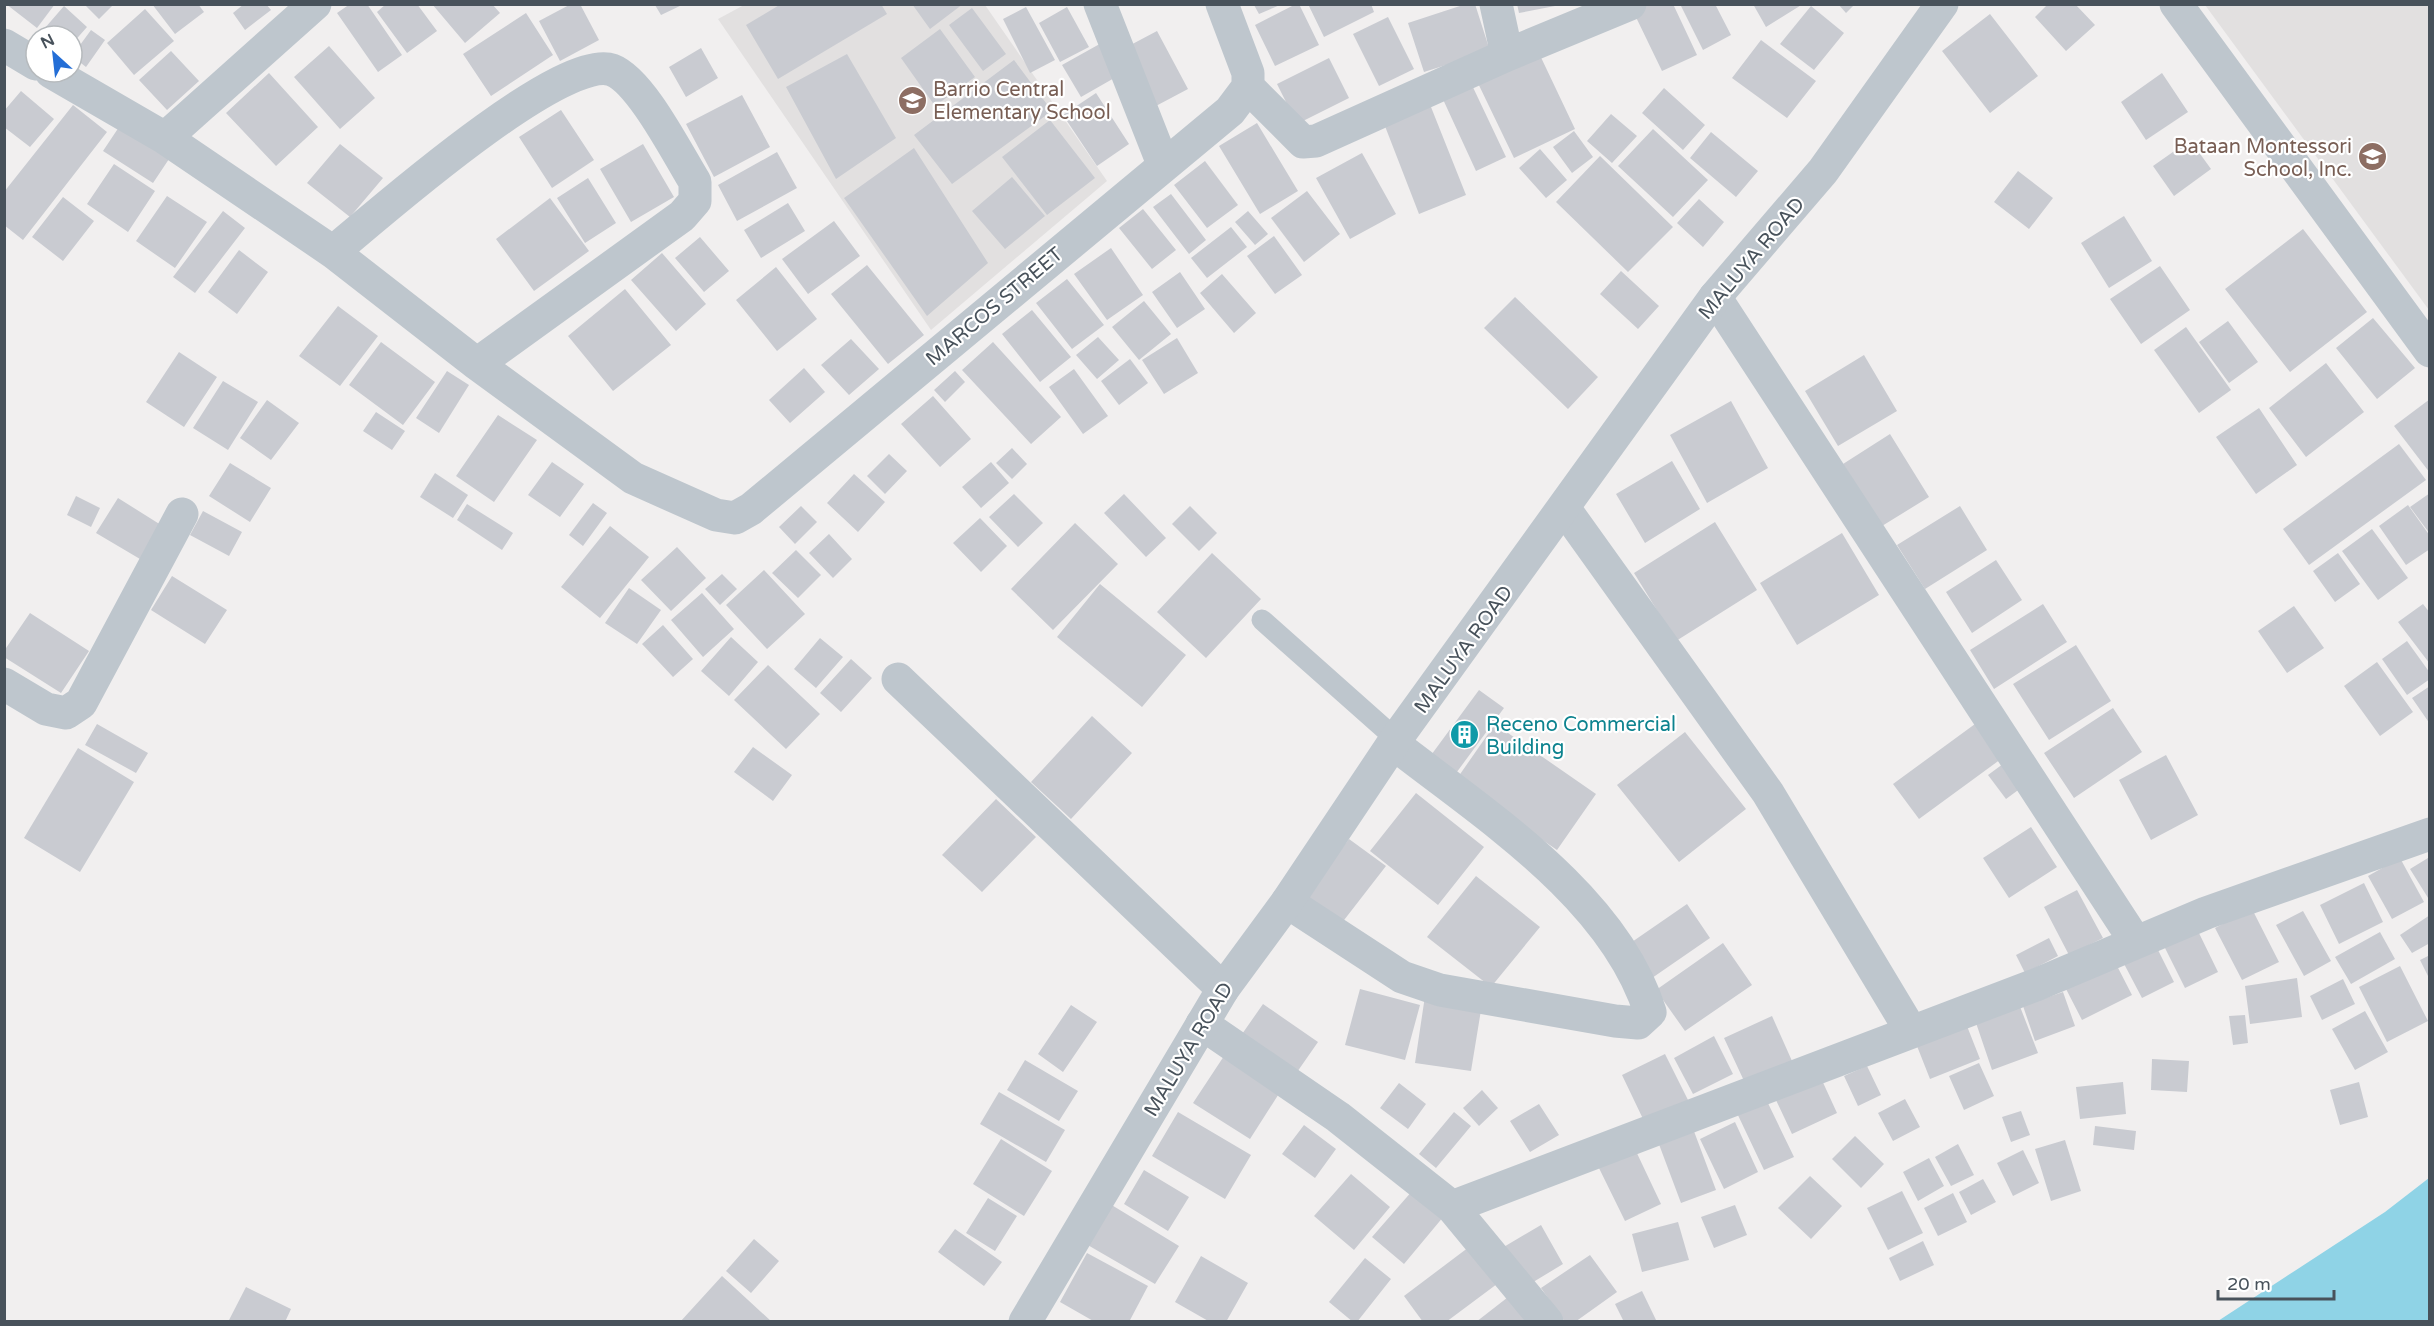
<svg xmlns="http://www.w3.org/2000/svg" width="2434" height="1326" font-family="'Varela Round',sans-serif">
<rect width="100%" height="100%" fill="#f1efef"/>
<!-- education -->
<path fill="#e2e0e0" d="M744,5H985L1107,181L931,330L718,19Z
M2205,5H2429V310Z"/>
<!-- water -->
<path fill="#8fd3e6" d="M2429,1178V1321H2218L2385,1212Z"/>
<!-- building -->
<path fill="#c9cbd1" d="M6,4H55L37,28Z
M84,4H114L99,19Z
M152,4H198L204,12L175,34Z
M244,4H266L271,10L245,30L233,13Z
M350,4H367L402,55L378,72L337,13Z
M386,4H417L437,31L407,53L377,12Z
M432,4H492L500,13L465,43Z
M571,4H580L599,40L560,61L539,21Z
M781,4H881L887,14L778,79L746,25Z
M912,4H963L930,29Z
M1296,4H1299L1319,45L1275,66L1255,25Z
M1308,4H1371L1374,12L1324,37Z
M1466,4H1475L1490,51L1424,72L1408,23Z
M1517,4H1555V6L1519,13Z
M1646,4H1673L1697,55L1662,71L1633,11Z
M1680,4H1715L1731,35L1703,50Z
M1753,4H1803L1766,27Z
M1838,4H1855L1846,13Z
M2048,4H2075L2095,25L2066,51L2035,17Z
M655,5H682L661,15Z
M1254,5H1280L1259,14Z
M64,6L87,27L72,44V36H38Z
M1811,6L1844,33L1814,70L1780,44Z
M1026,7L1055,60L1030,73L1003,19Z
M1067,7L1089,47L1060,62L1039,23Z
M972,8L1006,54L983,71L949,25Z
M145,9L174,41L134,75L107,43Z
M526,13L553,55L491,96L463,54Z
M1990,14L2038,76L1990,113L1942,51Z
M1388,17L1414,69L1379,86L1353,34Z
M940,29L975,77L935,106L901,58Z
M91,30L105,40L86,67L72,56Z
M1157,31L1188,89L1154,107L1123,49Z
M1761,40L1816,81L1787,118L1732,78Z
M1105,41L1123,73L1081,97L1062,65Z
M329,46L375,98L340,129L294,77Z
M701,48L718,78L686,97L669,67Z
M1537,49L1575,129L1514,158L1475,77Z
M171,51L199,81L167,110L139,80Z
M847,54L896,138L836,179L786,87Z
M1329,58L1349,98L1297,124L1277,84Z
M1014,60L1052,111L952,184L914,135Z
M269,73L318,127L276,166L226,113Z
M2162,73L2188,112L2146,140L2121,102Z
M1470,81L1506,157L1476,171L1441,95Z
M1664,88L1705,125L1683,150L1642,113Z
M21,91L54,119L30,147L4,127V111Z
M1096,93L1129,144L1097,166L1063,115Z
M742,95L770,147L714,177L686,124Z
M1429,102L1466,195L1419,214L1383,121Z
M73,105L107,132L23,240L4,225V192Z
M561,110L594,160L552,188L519,137Z
M1611,114L1637,136L1612,163L1587,141Z
M1050,120L1095,178L1047,215L1002,157Z
M1257,123L1298,191L1260,214L1219,146Z
M119,127L169,159L153,183L103,151Z
M1653,129L1708,180L1673,217L1618,166Z
M1574,131L1593,157L1572,173L1553,147Z
M1711,132L1758,171L1736,197L1690,158Z
M2190,140L2211,169L2174,196L2153,166Z
M340,144L383,178L350,217L307,183Z
M643,144L674,197L631,222L600,169Z
M914,148L988,263L927,316L844,198Z
M1540,149L1567,180L1546,198L1519,168Z
M777,152L797,188L737,221L718,185Z
M1362,153L1396,214L1350,239L1316,178Z
M1600,156L1673,227L1628,272L1556,202Z
M1205,161L1238,205L1207,228L1174,185Z
M114,164L155,191L128,232L87,204Z
M2018,171L2053,198L2029,229L1994,202Z
M1012,177L1045,216L1005,249L972,211Z
M588,178L616,223L585,243L557,198Z
M1307,191L1340,234L1304,262L1271,218Z
M1171,194L1206,240L1189,254L1153,207Z
M167,196L207,222L175,268L136,241Z
M63,197L94,221L63,261L32,237Z
M550,198L589,251L534,291L496,239Z
M1699,199L1724,222L1703,247L1677,223Z
M788,203L805,231L761,258L744,230Z
M1143,209L1176,250L1152,269L1119,228Z
M223,211L245,228L195,293L173,277Z
M1248,211L1268,234L1255,245L1235,222Z
M2124,216L2152,261L2109,288L2081,243Z
M834,221L860,256L808,294L782,259Z
M1231,227L1247,247L1207,278L1191,258Z
M2303,229L2367,312L2290,372L2225,289Z
M1274,236L1302,275L1275,294L1247,256Z
M700,237L729,271L704,292L675,258Z
M1111,248L1143,295L1107,320L1074,274Z
M239,250L268,272L237,314L208,292Z
M662,253L706,304L676,331L631,280Z
M867,265L924,335L888,364L831,294Z
M2160,266L2190,310L2141,344L2110,299Z
M776,267L817,319L777,351L736,300Z
M1621,271L1659,306L1638,329L1600,294Z
M1180,272L1205,309L1177,328L1152,292Z
M1222,274L1256,313L1234,333L1200,293Z
M1067,279L1104,325L1072,349L1036,303Z
M625,289L671,345L613,391L568,336Z
M1515,297L1598,377L1568,409L1484,328Z
M1144,301L1171,334L1139,360L1112,327Z
M338,306L378,336L340,386L299,356Z
M1032,310L1071,357L1040,382L1002,334Z
M2373,318L2415,368L2377,399L2336,348Z
M2228,321L2258,362L2229,383L2199,342Z
M2186,327L2231,390L2199,413L2154,350Z
M1098,337L1119,360L1097,379L1076,355Z
M1177,338L1198,373L1164,394L1142,360Z
M851,339L879,369L849,395L821,365Z
M381,342L435,382L403,425L349,385Z
M993,342L1061,417L1031,444L962,370Z
M179,352L217,377L184,427L146,402Z
M1864,355L1897,411L1838,446L1805,391Z
M1130,359L1148,383L1119,405L1101,381Z
M2326,363L2364,412L2306,457L2269,408Z
M804,368L825,392L790,423L769,400Z
M1074,369L1108,416L1083,434L1049,387Z
M447,371L469,385L439,433L416,418Z
M955,371L965,382L945,402L934,390Z
M223,381L258,402L228,450L193,428Z
M933,396L971,439L940,467L901,424Z
M2430,399V473L2394,426Z
M267,400L299,423L271,460L240,438Z
M1731,401L1768,468L1707,503L1670,435Z
M2259,408L2297,465L2256,494L2216,437Z
M376,412L405,431L392,450L363,431Z
M498,415L537,440L494,502L456,476Z
M1890,434L1929,497L1882,526L1843,464Z
M2399,444L2426,480L2309,565L2283,529Z
M1012,448L1027,464L1012,479L996,463Z
M889,454L907,471L885,494L867,476Z
M1672,461L1700,509L1645,543L1616,494Z
M552,462L584,484L560,517L528,495Z
M991,462L1009,483L981,508L962,487Z
M230,463L271,488L250,522L209,496Z
M435,473L468,495L453,518L420,497Z
M854,474L885,502L858,532L827,503Z
M2430,493V534L2410,507Z
M1014,494L1043,523L1018,547L989,517Z
M1124,494L1166,538L1146,557L1104,513Z
M76,496L100,508L91,527L67,515Z
M118,498L161,525L140,559L96,533Z
M593,503L607,513L583,546L569,535Z
M467,504L513,533L502,550L457,520Z
M2408,505L2430,536V549L2406,565L2379,526Z
M801,506L817,522L795,544L779,527Z
M1190,506L1217,533L1199,551L1172,524Z
M1960,506L1987,550L1925,589L1897,545Z
M203,511L242,532L229,556L190,535Z
M980,518L1007,546L981,572L953,543Z
M1715,522L1757,590L1676,641L1634,573Z
M1075,523L1118,564L1053,630L1011,589Z
M610,526L649,557L600,618L561,587Z
M2372,529L2408,578L2378,600L2342,551Z
M1842,533L1879,595L1797,645L1760,583Z
M829,534L852,559L833,578L809,553Z
M677,547L706,578L671,611L641,580Z
M796,550L821,575L798,598L772,573Z
M1212,553L1261,599L1206,658L1157,612Z
M2338,553L2360,584L2335,602L2313,571Z
M1996,560L2022,600L1972,633L1946,592Z
M764,570L805,614L767,649L726,605Z
M722,574L737,589L720,605L705,589Z
M172,576L227,610L205,644L151,610Z
M1100,584L1186,655L1142,707L1057,637Z
M629,588L661,610L637,644L605,623Z
M702,593L734,629L703,657L671,620Z
M2043,604L2067,642L1994,689L1970,650Z
M2423,604L2430,613V664L2398,622Z
M2294,606L2324,648L2287,673L2258,631Z
M30,613L89,651L61,693L4,657V651Z
M663,625L693,659L673,677L642,644Z
M731,637L758,662L729,696L701,671Z
M820,638L843,657L816,688L794,669Z
M2407,641L2430,673V679L2407,695L2382,659Z
M2076,645L2111,701L2049,740L2013,684Z
M851,659L872,678L841,712L820,693Z
M2377,662L2413,712L2380,736L2344,686Z
M768,665L820,714L786,749L734,700Z
M2430,686V724L2412,698Z
M1479,690L1504,708L1451,780L1426,762Z
M2113,708L2142,752L2074,798L2044,753Z
M1092,716L1132,753L1071,819L1031,782Z
M97,724L148,753L136,773L85,745Z
M1495,724L1596,794L1557,850L1456,780Z
M1975,724L2001,759L1919,819L1893,784Z
M1685,732L1746,809L1679,862L1617,785Z
M753,747L792,775L773,801L734,772Z
M78,748L134,782L80,872L24,838Z
M2166,755L2198,815L2151,840L2119,780Z
M2007,761L2025,785L2006,799L1988,775Z
M1416,793L1484,847L1438,905L1370,851Z
M996,799L1036,837L982,892L942,855Z
M2031,827L2057,867L2009,898L1983,858Z
M1349,839L1386,866L1341,924L1305,897Z
M2400,858L2424,902L2392,919L2368,876Z
M2428,858L2430,860V901L2410,869Z
M1476,876L1540,927L1491,987L1427,937Z
M2364,883L2383,922L2339,944L2320,905Z
M2077,890L2103,938L2069,955L2044,907Z
M1687,904L1710,938L1652,978L1629,944Z
M2252,909L2279,962L2242,980L2215,928Z
M2303,911L2331,961L2304,976L2276,925Z
M2430,915V943L2412,953L2400,935Z
M2197,929L2218,972L2185,988L2164,946Z
M2380,932L2395,959L2351,984L2335,957Z
M2049,938L2058,956L2025,973L2016,955Z
M1723,943L1752,985L1685,1031L1656,990Z
M2155,944L2174,982L2142,998L2122,960Z
M2430,955V980L2420,960Z
M2115,962L2132,995L2082,1020L2065,987Z
M2400,966L2428,1021L2387,1042L2359,987Z
M2297,978L2302,1017L2250,1024L2245,986Z
M2343,979L2355,1004L2322,1020L2310,996Z
M1360,989L1420,1005L1405,1060L1345,1045Z
M2063,992L2075,1026L2035,1041L2023,1006Z
M1425,996L1482,1004L1471,1071L1415,1063Z
M1263,1004L1318,1042L1295,1075L1240,1037Z
M2019,1004L2038,1053L1992,1070L1975,1020Z
M1071,1005L1097,1022L1063,1072L1038,1054Z
M2365,1011L2388,1052L2355,1070L2332,1029Z
M2245,1015L2248,1043L2233,1045L2229,1016Z
M1772,1016L1792,1061L1745,1083L1724,1038Z
M1965,1021L1980,1059L1930,1079L1915,1041Z
M1714,1036L1733,1074L1693,1094L1674,1058Z
M1665,1054L1688,1100L1644,1121L1622,1075Z
M1224,1056L1280,1092L1250,1139L1193,1103Z
M2152,1059L2189,1061L2187,1092L2151,1090Z
M1025,1060L1078,1091L1059,1121L1007,1090Z
M1979,1063L1994,1096L1964,1110L1949,1076Z
M1867,1066L1881,1095L1858,1106L1844,1076Z
M1820,1076L1837,1113L1792,1134L1775,1098Z
M2123,1082L2126,1114L2080,1119L2076,1087Z
M2359,1082L2368,1117L2340,1125L2330,1090Z
M1399,1083L1426,1104L1408,1129L1380,1108Z
M1482,1090L1498,1108L1479,1126L1463,1108Z
M999,1092L1065,1130L1046,1162L980,1124Z
M1765,1097L1794,1157L1764,1170L1736,1111Z
M1905,1099L1920,1127L1893,1141L1878,1113Z
M1539,1104L1559,1135L1530,1152L1510,1121Z
M2021,1111L2030,1135L2011,1142L2002,1117Z
M1178,1112L1251,1155L1225,1199L1152,1156Z
M1454,1112L1471,1126L1436,1168L1419,1154Z
M1735,1122L1758,1172L1724,1189L1700,1139Z
M1304,1125L1336,1149L1315,1178L1282,1154Z
M1692,1126L1716,1190L1681,1203L1657,1139Z
M2095,1126L2136,1131L2134,1150L2093,1145Z
M1855,1136L1884,1164L1861,1188L1832,1159Z
M1001,1139L1052,1171L1024,1216L973,1184Z
M2065,1140L2081,1191L2051,1201L2035,1149Z
M1958,1144L1974,1175L1951,1186L1935,1157Z
M1634,1147L1661,1204L1625,1221L1597,1164Z
M2023,1150L2039,1183L2013,1196L1997,1163Z
M1929,1158L1944,1186L1918,1201L1903,1172Z
M1144,1170L1189,1197L1168,1231L1124,1204Z
M1351,1174L1390,1207L1354,1250L1314,1216Z
M1810,1176L1842,1206L1811,1239L1778,1208Z
M1983,1179L1996,1202L1971,1215L1959,1192Z
M1413,1190L1444,1216L1404,1264L1372,1237Z
M1902,1191L1923,1233L1888,1250L1867,1208Z
M1953,1193L1967,1222L1938,1236L1924,1208Z
M988,1198L1017,1216L995,1251L966,1233Z
M1110,1204L1179,1246L1155,1284L1086,1244Z
M1735,1205L1747,1235L1714,1248L1701,1217Z
M1678,1222L1689,1260L1642,1272L1632,1234Z
M1541,1225L1563,1264L1525,1287L1502,1248Z
M955,1229L1002,1262L984,1286L938,1252Z
M754,1239L779,1261L751,1293L726,1271Z
M1923,1241L1934,1265L1900,1281L1889,1258Z
M1469,1247L1497,1284L1446,1322H1423L1404,1296Z
M1087,1253L1148,1286L1129,1322H1095L1060,1302Z
M1590,1255L1617,1292L1575,1322H1565L1541,1288Z
M1201,1256L1248,1283L1226,1322H1210L1175,1302Z
M1365,1258L1391,1279L1357,1322H1353L1329,1302Z
M722,1276L772,1322H680Z
M246,1287L291,1309L285,1322H228Z
M1642,1291L1657,1322H1624L1615,1304Z
M1512,1294L1532,1322H1476Z"/>
<g fill="none" stroke-linecap="round" stroke-linejoin="round">
<!-- service -->
<path stroke="#bec6cd" stroke-width="21" d="M1262,620L1396,739"/>
<!-- minor -->
<path stroke="#bec6cd" stroke-width="33" d="M1100,4L1163,164
M1222,4L1248,73V87
M1496,4L1507,55
M2176,4L2430,351
M4,45L36,64
M51,72L165,138L333,252L477,364L633,478L716,515L735,518L751,509L1230,111L1248,87
M1248,87L1303,142L1316,141L1507,55L1630,4
M165,138L315,4
M333,252C375,217 562,52 612,70C641,81 677,153 695,182V201L682,216L477,364
M1715,297L2135,941
M1564,508L1768,793L1911,1031
M898,679L1223,989
M4,684L46,709L66,713L81,703L182,514
M1287,902L1402,977L1440,990L1615,1021L1638,1023L1650,1012C1614,897 1485,815 1394,744
M1202,1024L1338,1117L1452,1207L1547,1322
M1452,1207L2038,984L2206,913L2430,834"/>
<!-- tertiary -->
<path stroke="#bec6cd" stroke-width="33" d="M1025,1322L1223,989L1287,902L1396,739L1715,297L1823,171L1942,4"/>
</g>
<!-- icons -->
<defs>
<symbol id="school-disc" viewBox="-11 -11 22 22"><circle r="9.5" fill="#8d6e63" stroke="#fff"/><path d="M0-5L7-2L0 1L-7-2ZM-4 1L0 2.5L4 1V4Q0 6-4 4Z" fill="#fff"/></symbol>
<symbol id="building-disc" viewBox="-11 -11 22 22"><circle r="9.5" fill="#0f9aa8" stroke="#fff"/><path d="M-4-6H4V6H1V3H-1V6H-4ZM-2.5-4.3h1.7v1.8h-1.7ZM.8-4.3h1.7v1.8H.8ZM-2.5-1h1.7V.8h-1.7ZM.8-1h1.7V.8H.8Z" fill="#fff"/></symbol>
</defs>
<g fill-rule="evenodd">
<use href="#school-disc" x="896" y="84" width="33" height="33"/>
<use href="#school-disc" x="2356" y="140" width="33" height="33"/>
<use href="#building-disc" x="1448" y="718" width="33" height="33"/>
</g>
<g text-anchor="middle" stroke-width="4.5" stroke-linejoin="round" paint-order="stroke">
<!-- education labels -->
<g font-size="20" fill="#785e54" stroke="#fff" text-anchor="start">
<text x="933" y="96">Barrio Central<tspan x="933" dy="23">Elementary School</tspan></text>
<text x="2352" y="153" text-anchor="end">Bataan Montessori<tspan x="2352" dy="23">School, Inc.</tspan></text>
</g>
<!-- street labels -->
<g font-size="20" fill="#48525b" stroke="#fff">
<text transform="translate(1751 258) rotate(-50)" y="7">MALUYA ROAD</text>
<text transform="translate(994 306) rotate(-40)" y="7">MARCOS STREET</text>
<text transform="translate(1463 649) rotate(-54)" y="7">MALUYA ROAD</text>
<text transform="translate(1188 1049) rotate(-59)" y="7">MALUYA ROAD</text>
</g>
<!-- culture labels -->
<g font-size="20" fill="#0d838f" stroke="#fff" text-anchor="start">
<text x="1486" y="731">Receno Commercial<tspan x="1486" dy="23">Building</tspan></text>
</g>
</g>
<!-- border -->
<rect width="2434" height="1326" fill="none" stroke="#48525b" stroke-width="12"/>
<!-- north arrow -->
<g transform="translate(54 54) rotate(333)"><circle r="28" fill="#ffffff" stroke="#b6babd" stroke-width="1.5"/>
<path d="M0-4.5L10 22L0 15L-10 22Z" fill="#246ed6"/>
<text y="-9" font-size="16" font-weight="bold" text-anchor="middle" fill="#48525b">N</text>
</g>
<!-- scale -->
<path d="M2218 1290v9h116v-9" fill="none" stroke="#48525b" stroke-width="3"/>
<text x="2227" y="1290" font-size="18" fill="#48525b" stroke="#ffffff" stroke-width="4.5" paint-order="stroke">20 m</text>
</svg>
